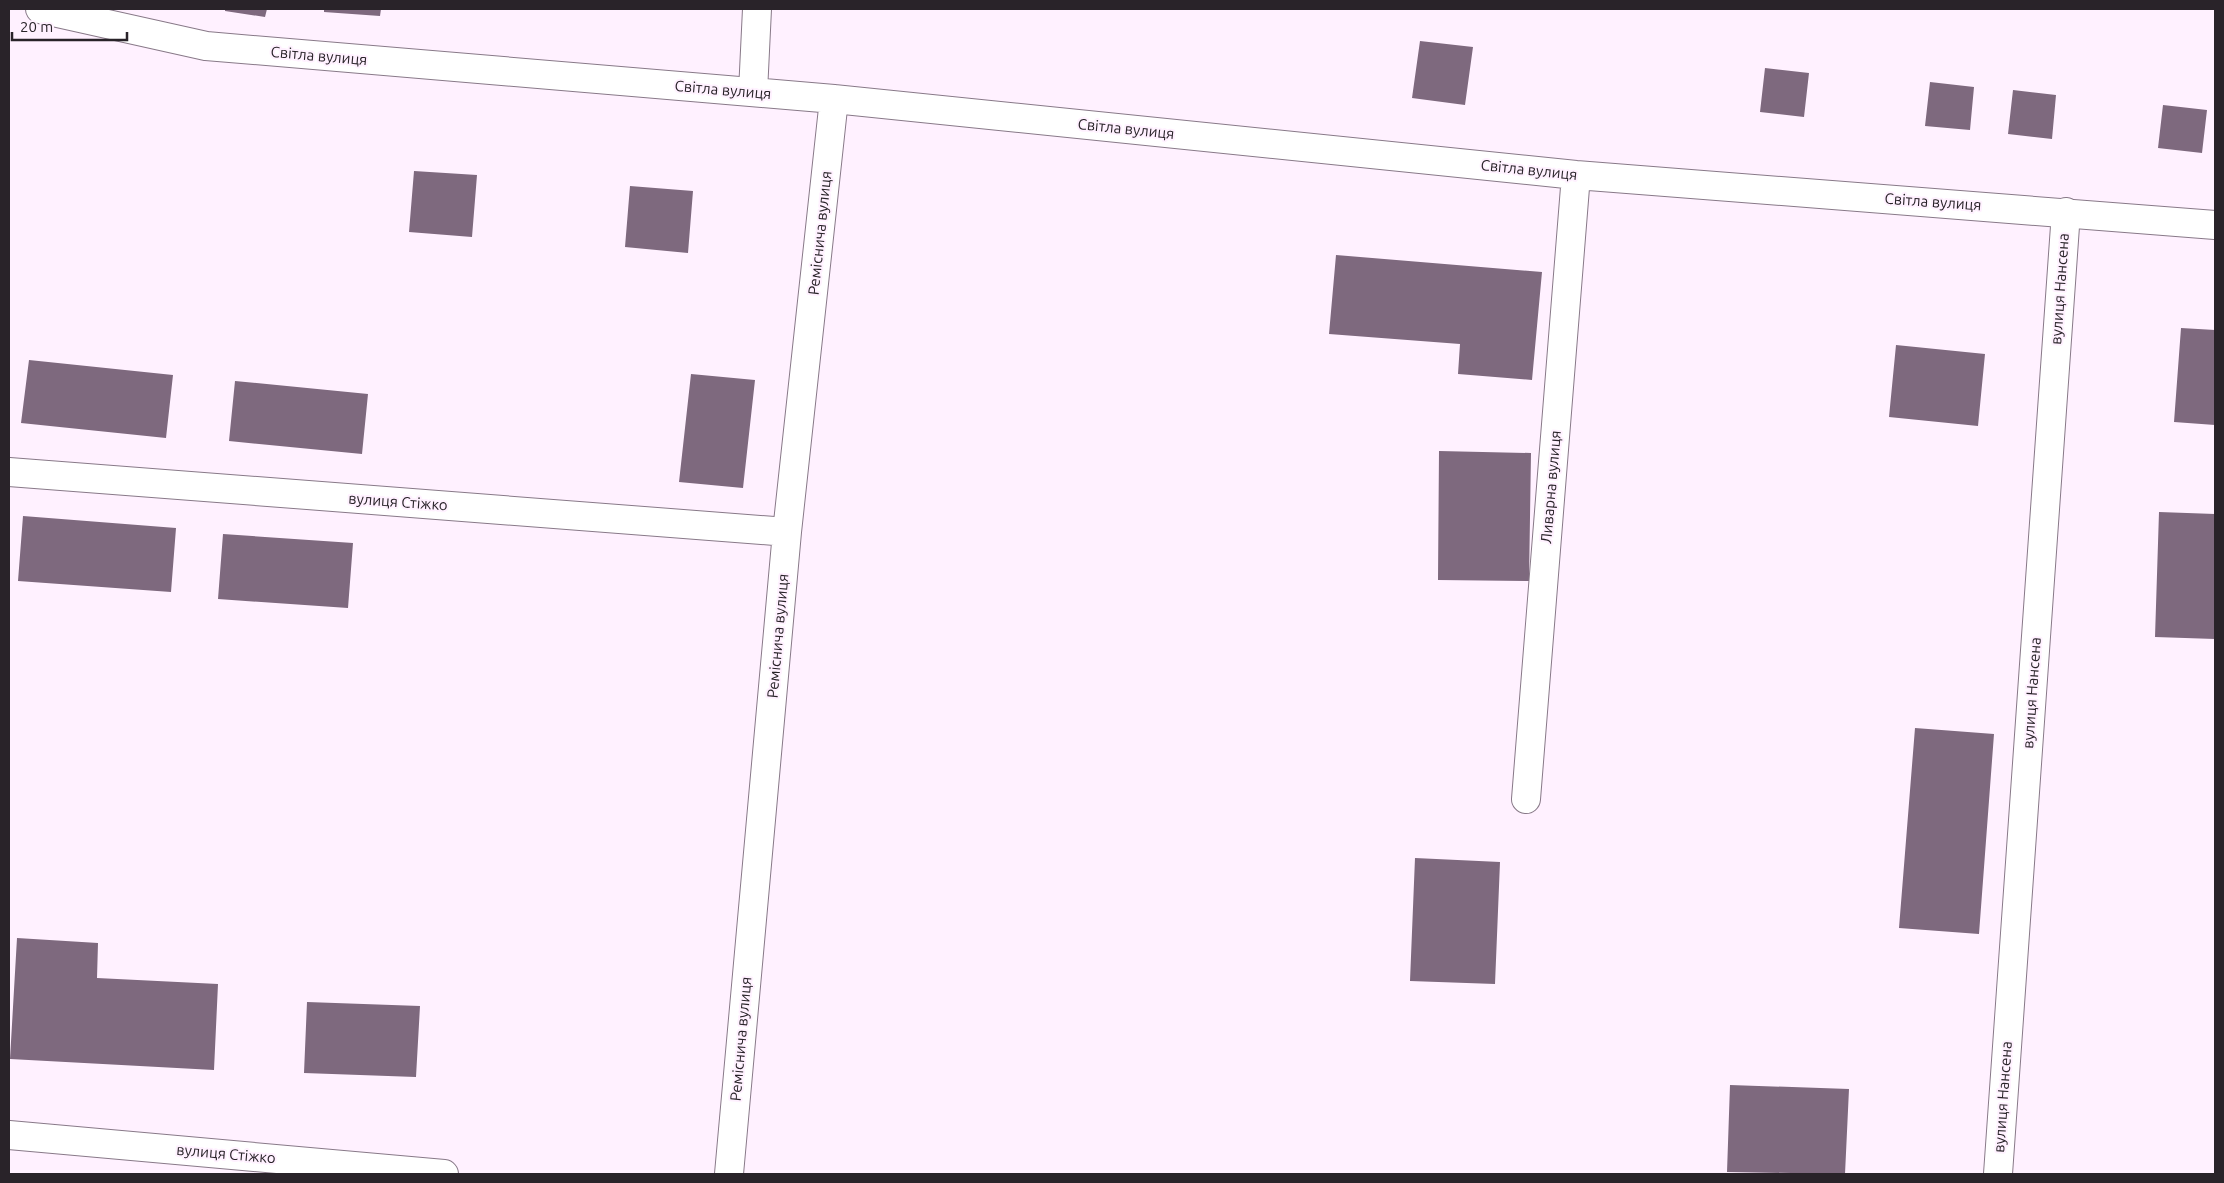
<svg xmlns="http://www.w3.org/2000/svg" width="2224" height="1183" font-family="Ubuntu,sans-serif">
<rect width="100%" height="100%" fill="#fff1ff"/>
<!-- building -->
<path fill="#7e697e" d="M225,9H267L265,17L225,11Z
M324,9H381L380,16L324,12Z
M1420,41L1473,47L1465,105L1412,98Z
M1765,68L1809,73L1804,117L1760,112Z
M1930,82L1974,87L1970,130L1925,126Z
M2013,90L2056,95L2052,139L2008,134Z
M2163,105L2207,110L2202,153L2158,148Z
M414,171L477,175L472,237L409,232Z
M630,186L693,191L688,253L625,247Z
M1336,255L1542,272L1532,380L1458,374L1460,344L1329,334Z
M2181,328L2215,330V425L2174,422Z
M1896,345L1985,354L1978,426L1889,417Z
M29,360L173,375L166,438L21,423Z
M691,374L755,380L743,488L679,482Z
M235,381L368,394L362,454L229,441Z
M1439,451L1531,453L1529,581L1438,580Z
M2159,512L2215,514V639L2155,637Z
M23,516L176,528L171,592L18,581Z
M223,534L353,543L348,608L218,599Z
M1915,728L1994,734L1979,934L1899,928Z
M1415,858L1500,862L1495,984L1410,981Z
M17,938L98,943L97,978L218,984L214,1070L10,1059Z
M307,1002L420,1006L416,1077L304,1073Z
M1730,1085L1849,1089L1845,1174L1727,1172Z"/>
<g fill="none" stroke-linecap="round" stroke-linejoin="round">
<defs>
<path id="minor" d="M40,9L206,46L834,99L1576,175L2215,225
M753,92L757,9
M9,472L787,532
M1526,799L1576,175
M729,1174L787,532L834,99
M1998,1174L2066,212"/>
<path id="tertiary" d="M9,1135L444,1174"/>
</defs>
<!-- minor casing -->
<use href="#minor" stroke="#887988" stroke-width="30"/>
<!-- tertiary casing -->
<use href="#tertiary" stroke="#887988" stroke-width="30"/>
<!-- minor -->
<use href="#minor" stroke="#fff" stroke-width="28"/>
<!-- tertiary -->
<use href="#tertiary" stroke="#fff" stroke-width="28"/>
</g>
<g text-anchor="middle" stroke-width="4" stroke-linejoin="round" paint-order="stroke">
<!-- street labels -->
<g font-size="15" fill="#292329" stroke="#fff1ff">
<text transform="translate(319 56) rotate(5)" y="5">Світла вулиця</text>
<text transform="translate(723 90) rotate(5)" y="5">Світла вулиця</text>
<text transform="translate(1126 129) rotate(6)" y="5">Світла вулиця</text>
<text transform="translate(1529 170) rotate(6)" y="5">Світла вулиця</text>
<text transform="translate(1933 202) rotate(4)" y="5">Світла вулиця</text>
<text transform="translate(820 233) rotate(-84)" y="5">Реміснича вулиця</text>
<text transform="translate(2060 289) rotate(-86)" y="5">вулиця Нансена</text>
<text transform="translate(1551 487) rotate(-85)" y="5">Ливарна вулиця</text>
<text transform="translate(398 502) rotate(4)" y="5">вулиця Стіжко</text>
<text transform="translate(778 636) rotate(-85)" y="5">Реміснича вулиця</text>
<text transform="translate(2032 693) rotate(-86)" y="5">вулиця Нансена</text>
<text transform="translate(741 1039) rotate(-85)" y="5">Реміснича вулиця</text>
<text transform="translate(2003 1097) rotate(-86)" y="5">вулиця Нансена</text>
<text transform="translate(226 1154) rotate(5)" y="5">вулиця Стіжко</text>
</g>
</g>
<!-- border -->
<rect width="2224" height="1183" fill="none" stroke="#292329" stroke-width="20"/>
<!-- scale -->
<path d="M12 32v8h115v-8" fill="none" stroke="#292329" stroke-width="2.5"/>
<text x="20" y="32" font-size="15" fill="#292329" stroke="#fff1ff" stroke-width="4" paint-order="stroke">20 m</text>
</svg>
